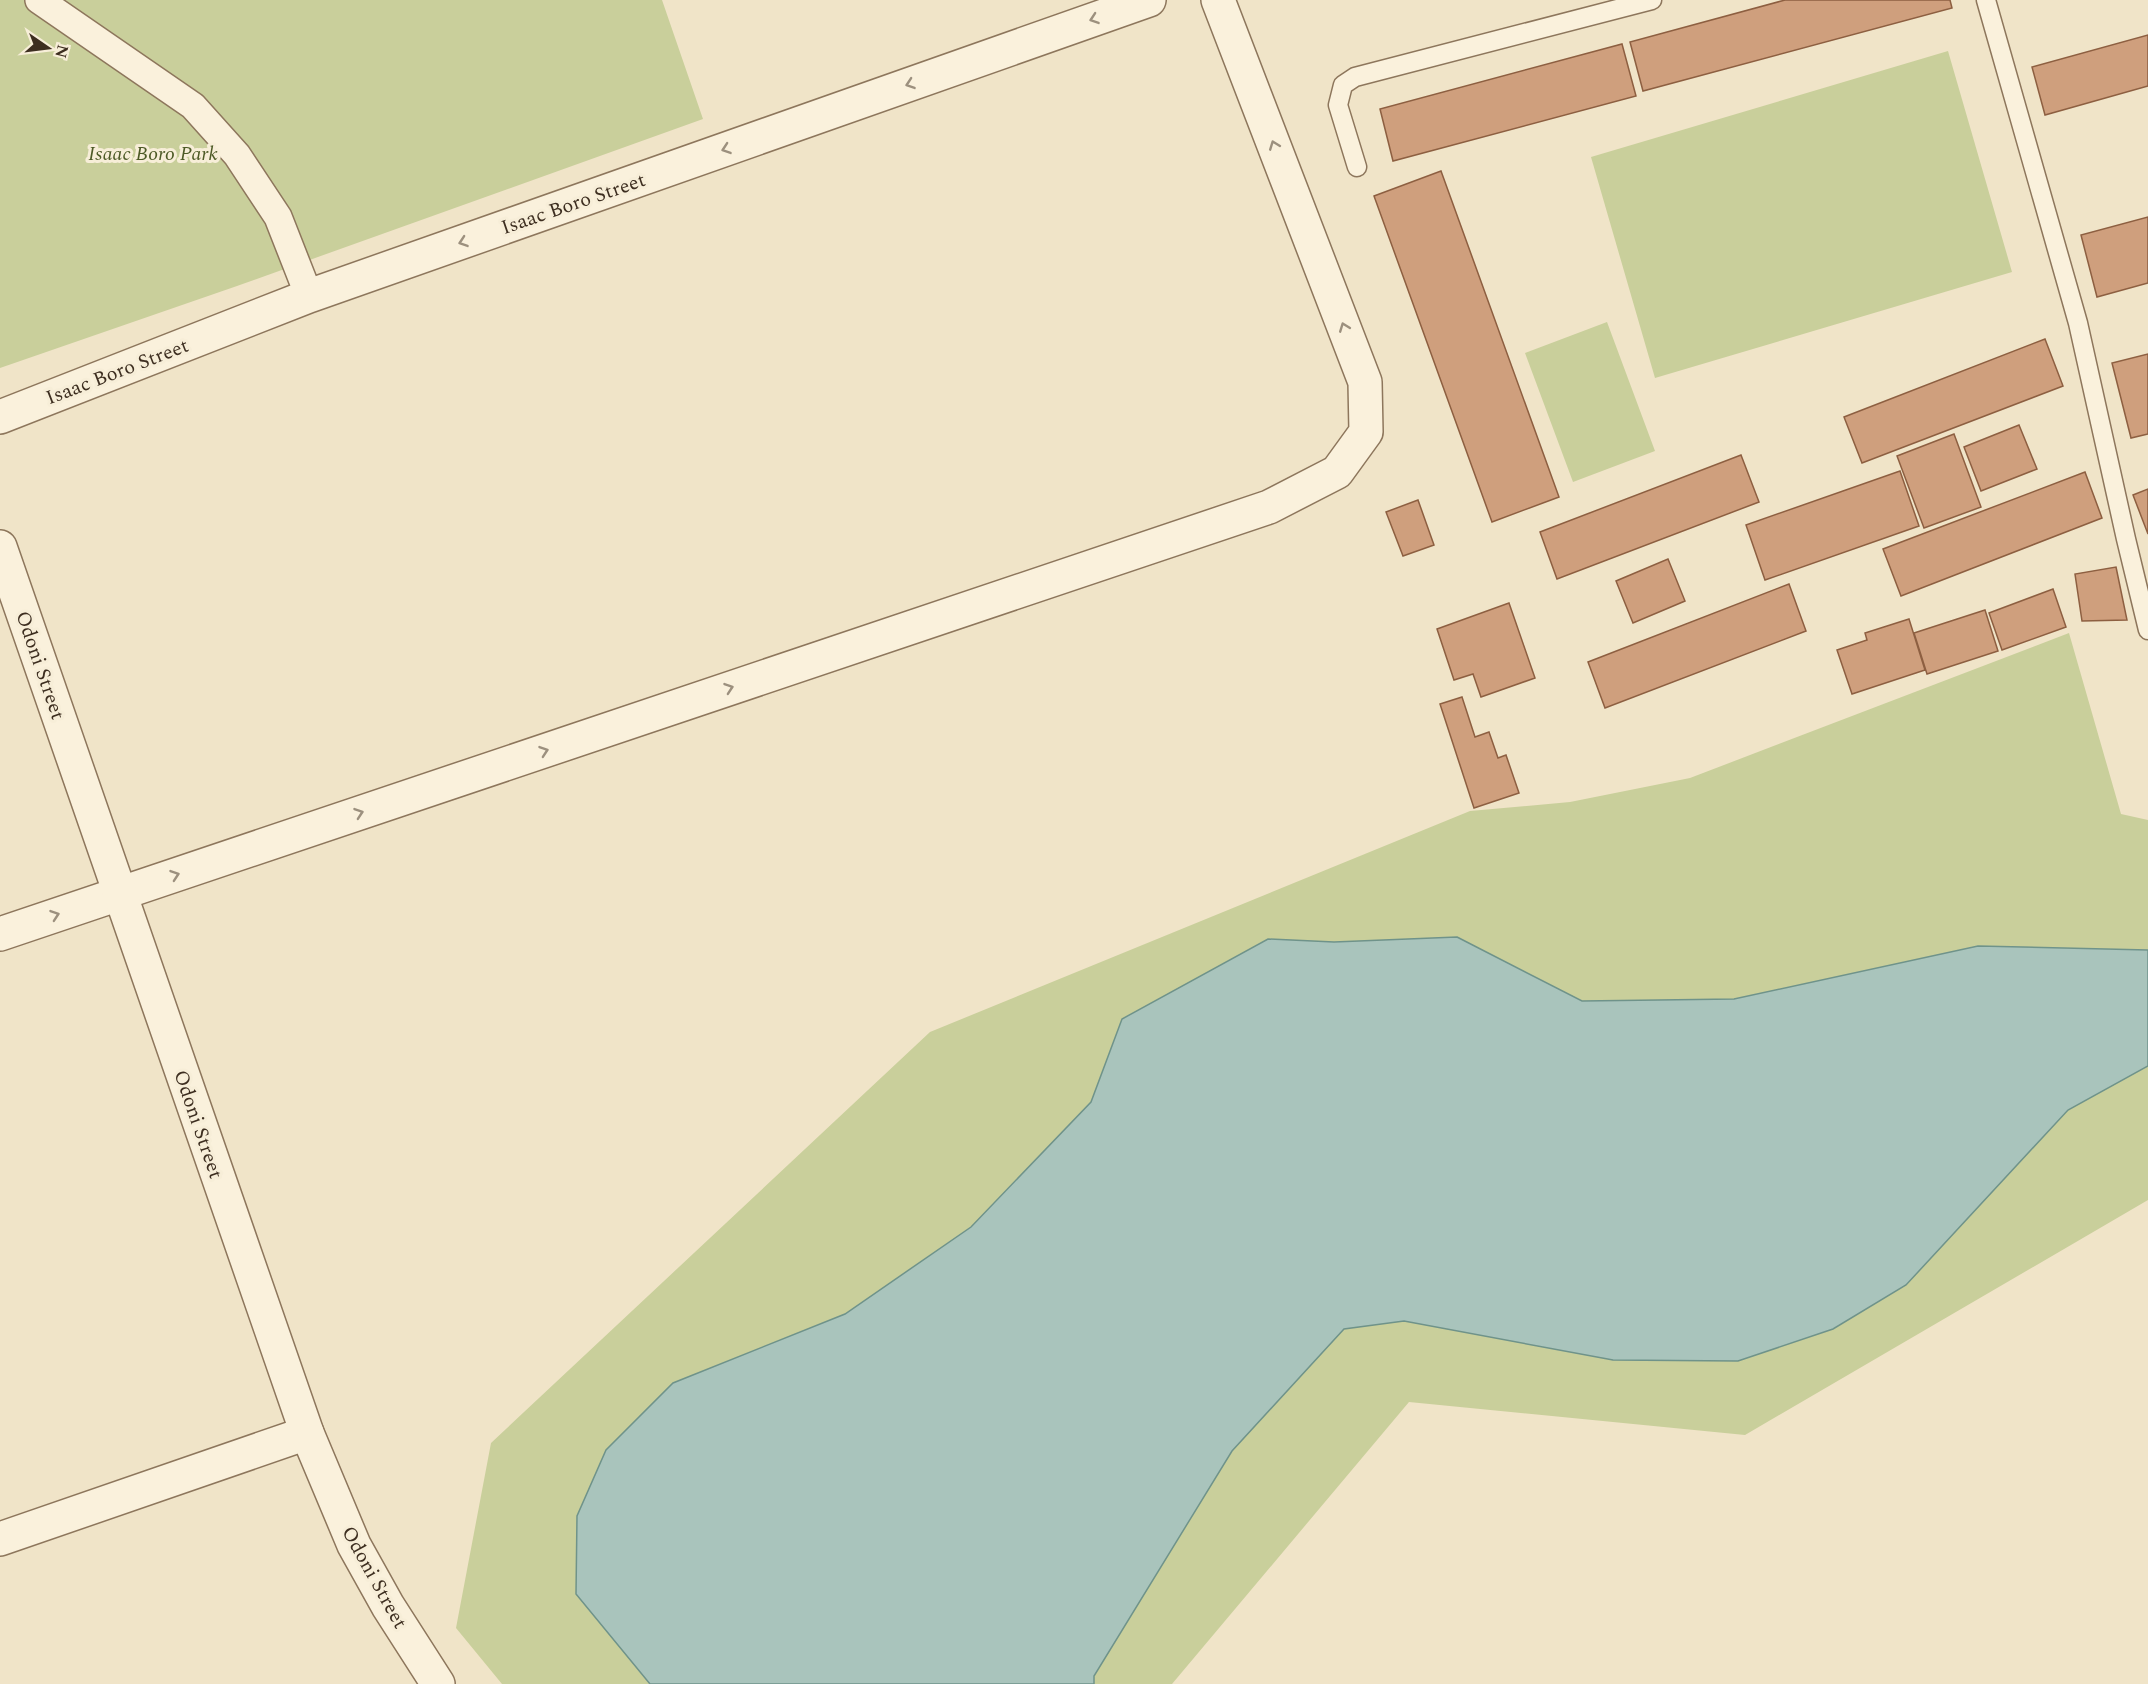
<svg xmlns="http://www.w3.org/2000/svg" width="2148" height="1684" font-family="Spectral,serif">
<rect width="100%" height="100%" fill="#f0e4c8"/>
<!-- green -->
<path fill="#c9cf9b" d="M0,0H662L703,119L237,286L0,368Z
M1948,51L2012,272L1655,378L1591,157Z
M1607,322L1655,451L1573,482L1525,353Z
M2069,633L2121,814L2148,820V950L1978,946L1734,999L830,1684H502L456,1628L491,1443L930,1032L1470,811L1570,802L1690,778Z
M2148,1057V1200L1745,1435L1409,1402L1172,1684H908L1032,1369Z"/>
<!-- water -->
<path fill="#a9c4bc" stroke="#6f938a" stroke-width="1.5" d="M1457,937L1582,1001L1734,999L1978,946L2148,950V1066L2068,1110L1906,1285L1833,1329L1738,1361L1613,1360L1404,1321L1344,1329L1232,1451L1094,1676V1684H650L576,1594L577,1516L606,1450L673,1383L845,1314L971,1227L1091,1102L1122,1019L1268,939L1334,942Z"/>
<!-- building -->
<path fill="#cf9f7d" stroke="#8d5f41" stroke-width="1.5" d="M1785,0H1950L1952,8L1643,91L1630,42Z
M2148,35V86L2045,115L2032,67Z
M1622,44L1636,96L1393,161L1380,109Z
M1441,171L1559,497L1492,522L1374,196Z
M2148,217V283L2097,297L2081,235Z
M2045,339L2063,386L1862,463L1844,417Z
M2148,354V434L2131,438L2112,363Z
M2019,425L2037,469L1981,491L1964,447Z
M1954,434L1981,507L1924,528L1897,456Z
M1741,455L1759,502L1557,579L1540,532Z
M1900,471L1919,526L1765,580L1746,525Z
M2085,472L2102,518L1901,596L1883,549Z
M2148,489V534L2133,495Z
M1418,500L1434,545L1403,556L1386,512Z
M1668,559L1685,601L1633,623L1616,581Z
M2116,567L2127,620L2082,621L2075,574Z
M1789,584L1806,631L1605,708L1588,662Z
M2053,589L2066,627L2002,650L1989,613Z
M1509,603L1535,678L1481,697L1473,674L1454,680L1437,629Z
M1985,610L1998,651L1927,674L1914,633Z
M1909,619L1925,670L1852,694L1837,650L1867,640L1865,633Z
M1462,697L1475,737L1489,732L1498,758L1506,755L1519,793L1474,808L1440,704Z"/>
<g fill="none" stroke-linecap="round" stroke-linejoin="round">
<defs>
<path id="service" d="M1986,0L2078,323L2126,539L2148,630
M1357,167L1338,105L1343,85L1355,77L1652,0"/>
<path id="pedestrian" d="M39,0L193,106L237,155L278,217L309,296"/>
<path id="minor" d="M0,934L1269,507L1337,472L1366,432L1365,382L1218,0
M0,1539L307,1433"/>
<path id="tertiary" d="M0,417L309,296L1149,0
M0,547L307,1433L354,1545L388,1606L438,1684"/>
</defs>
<!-- service casing -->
<use href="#service" stroke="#8d765c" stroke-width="21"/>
<!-- pedestrian casing -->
<use href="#pedestrian" stroke="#8d765c" stroke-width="30"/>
<!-- minor casing -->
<use href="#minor" stroke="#8d765c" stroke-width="36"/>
<!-- tertiary casing -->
<use href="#tertiary" stroke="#8d765c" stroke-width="36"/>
<!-- service -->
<use href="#service" stroke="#faf1dc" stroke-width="18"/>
<!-- pedestrian -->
<use href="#pedestrian" stroke="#faf1dc" stroke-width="27"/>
<!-- minor -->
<use href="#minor" stroke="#faf1dc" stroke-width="33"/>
<!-- tertiary -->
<use href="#tertiary" stroke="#faf1dc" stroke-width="33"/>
</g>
<!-- one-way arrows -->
<defs><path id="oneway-chevron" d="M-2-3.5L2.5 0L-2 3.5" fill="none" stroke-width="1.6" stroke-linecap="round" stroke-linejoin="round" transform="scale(1.5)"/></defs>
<g stroke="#9c907e">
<use href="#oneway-chevron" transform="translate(1094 19) rotate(161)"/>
<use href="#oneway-chevron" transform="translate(910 84) rotate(161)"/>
<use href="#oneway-chevron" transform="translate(1274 145) rotate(-111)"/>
<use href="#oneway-chevron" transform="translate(726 149) rotate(161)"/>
<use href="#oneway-chevron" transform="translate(463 242) rotate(161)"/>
<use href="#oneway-chevron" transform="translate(1344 327) rotate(-111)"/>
<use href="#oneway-chevron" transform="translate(729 688) rotate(-19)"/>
<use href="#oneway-chevron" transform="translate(544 751) rotate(-19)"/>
<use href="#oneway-chevron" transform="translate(359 813) rotate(-19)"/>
<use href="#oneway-chevron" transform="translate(175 875) rotate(-19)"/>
<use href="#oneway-chevron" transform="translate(55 915) rotate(-19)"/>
</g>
<g text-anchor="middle" stroke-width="6" stroke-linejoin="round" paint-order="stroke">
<!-- park labels -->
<g font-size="20" font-style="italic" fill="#4d5a26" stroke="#f7eed8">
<text x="153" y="160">Isaac Boro Park</text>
</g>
<!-- street labels -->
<g font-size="20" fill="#3d2e20" stroke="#f7eed8">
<text transform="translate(573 203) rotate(-19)" y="7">Isaac Boro Street</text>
<text transform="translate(117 371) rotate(-21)" y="7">Isaac Boro Street</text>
<text transform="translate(41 665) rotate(71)" y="7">Odoni Street</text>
<text transform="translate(199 1124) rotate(71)" y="7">Odoni Street</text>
<text transform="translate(375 1577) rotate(61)" y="7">Odoni Street</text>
</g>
</g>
<!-- north arrow -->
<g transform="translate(48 48) rotate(104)" stroke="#f7eed8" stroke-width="4.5" paint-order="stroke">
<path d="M0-4.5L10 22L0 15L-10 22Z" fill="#3d2e20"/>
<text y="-9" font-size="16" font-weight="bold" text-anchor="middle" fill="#3d2e20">N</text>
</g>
</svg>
